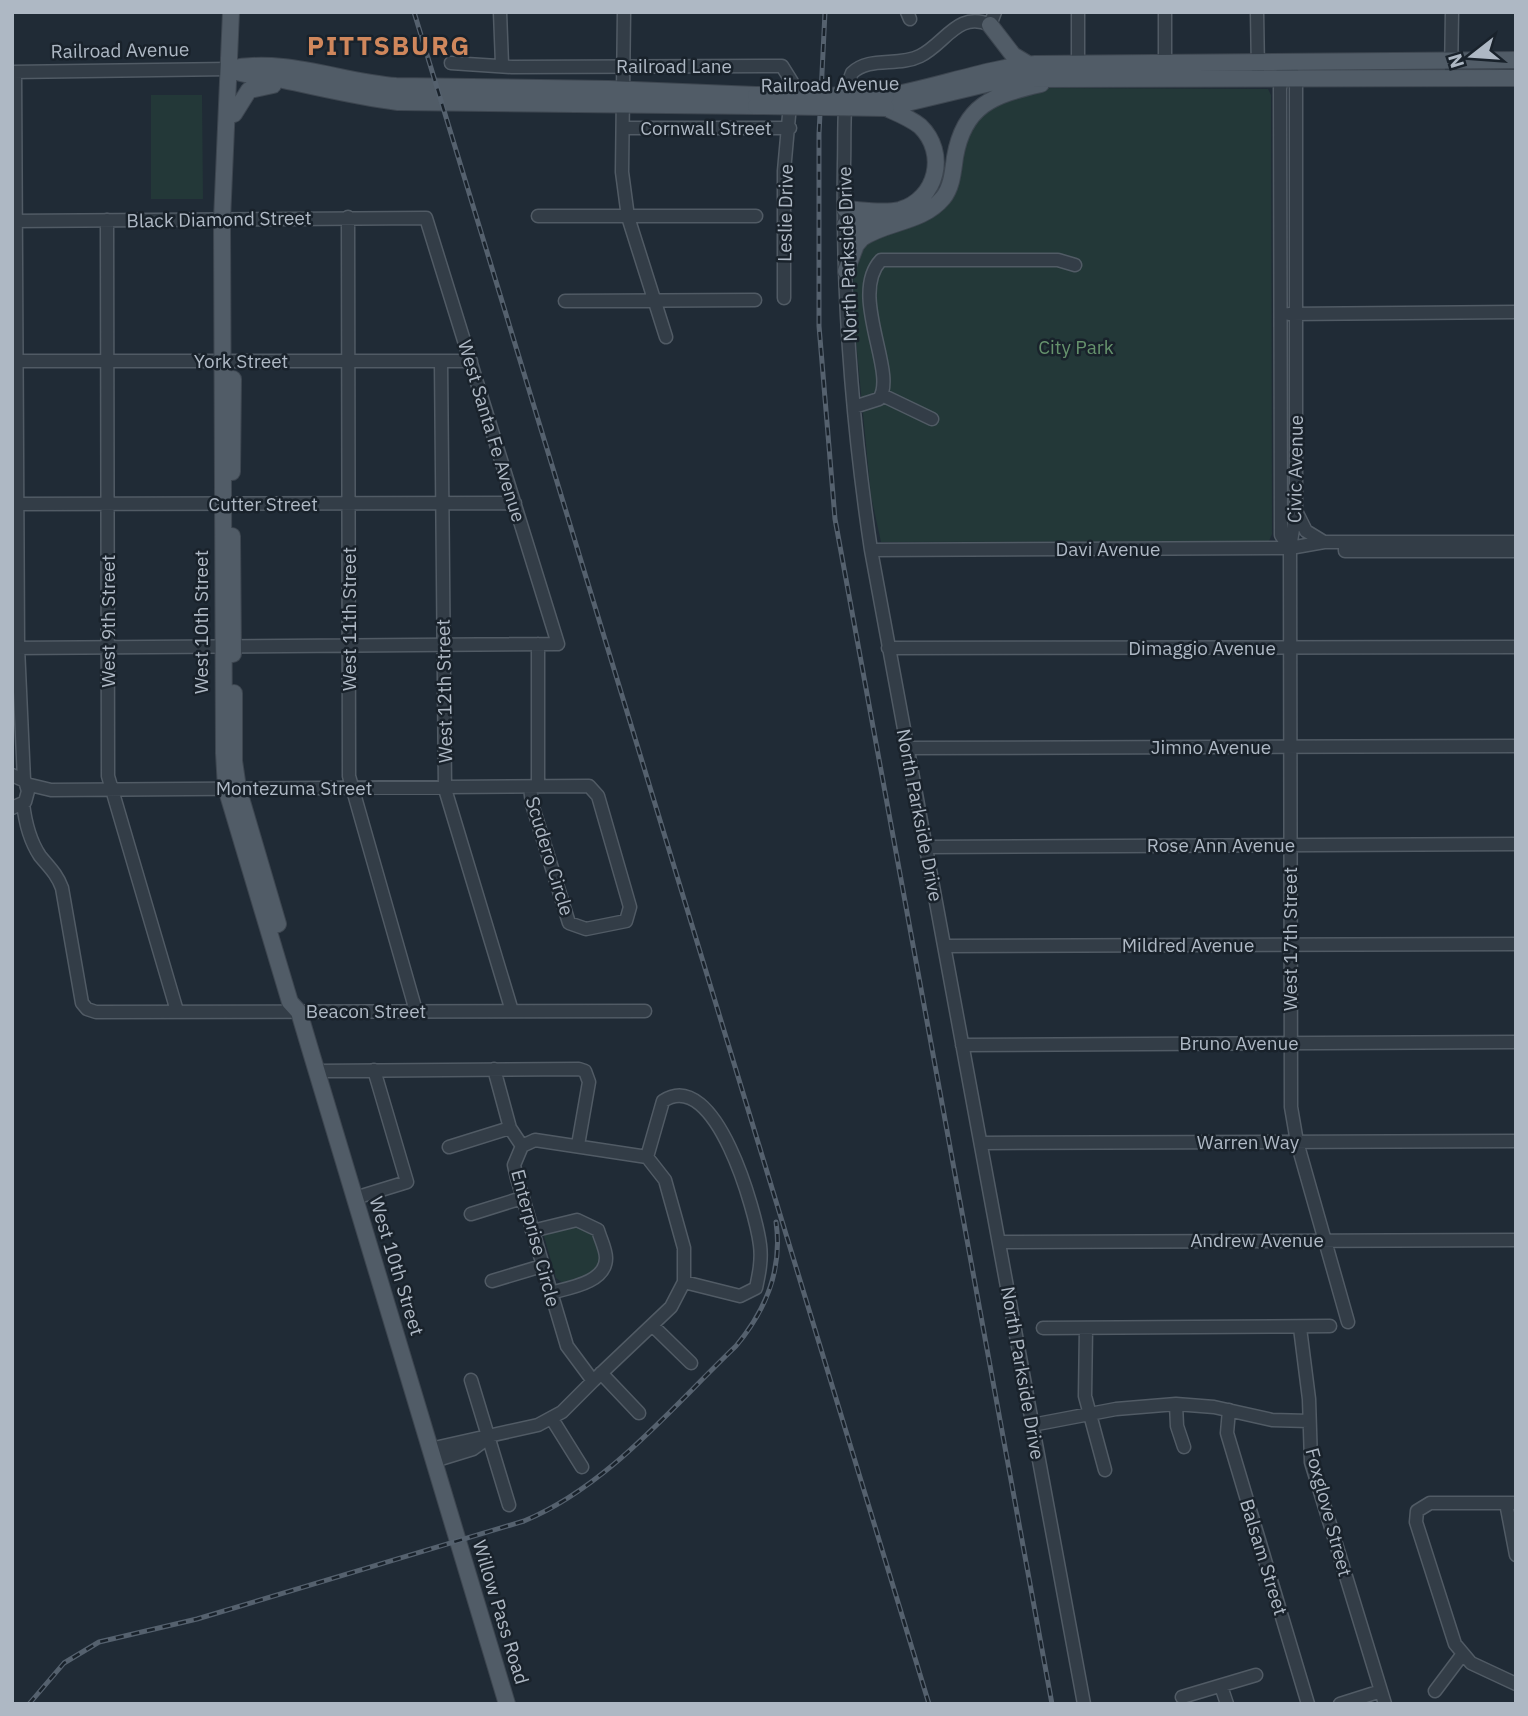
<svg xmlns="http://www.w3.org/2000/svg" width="1528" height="1716" font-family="'IBM Plex Sans',sans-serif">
<rect width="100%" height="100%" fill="#202b36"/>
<!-- green -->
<path fill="#233838" d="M1044,88L1268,89L1271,95L1272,534L1269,541L881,542L871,496L855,331L853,271L864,245L933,212L970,126L990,109Z
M151,95H202L203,199H151Z
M576,1226L595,1237L600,1262L591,1273L563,1283L556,1278L544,1236L547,1233Z"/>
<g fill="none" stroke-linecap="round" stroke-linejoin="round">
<defs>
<path id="minor" d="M500,12L502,64
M624,12L622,172L628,217L666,337
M907,12L910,19
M995,12L990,25C958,10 945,44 920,56C898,67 869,56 852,73C842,95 845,138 844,163C842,292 852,423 871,550L1084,1704
M1078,12V62
M1257,12L1258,71
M451,63L512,67L782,66L792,82L784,171V298
M1165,71V12
M12,72L229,69
M15,72L18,647L24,780
M1292,72L1296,79V510L1290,548L1291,1107L1297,1142L1348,1322
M1282,73L1280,89L1281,535L1290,548
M1451,76L1452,12
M623,128H790
M538,216H756
M348,217L349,776L416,1011
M107,220L108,776L177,1011
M12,221L426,218L558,644L12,648
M565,301L755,300
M1289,314L1516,312
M12,361H471
M441,362L445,789L512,1011
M882,395L932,419
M854,407L879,399C898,373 848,295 881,260H1058L1075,265
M12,504L515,503
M1297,513L1306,531L1324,542
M1345,542V551H1516
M871,550L1290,548L1324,542H1516
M888,648L1516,647
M907,748L1516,746
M12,775L25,781L28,791L25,802L12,808
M26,784L51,790L589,786L598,796L630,907L626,921L586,929L569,923L532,804L530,787
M538,786V644
M23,803C25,821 30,841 40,856C49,867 57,874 62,888L82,1003L87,1009L96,1012L645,1011
M926,847L1516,844
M944,946L1516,944
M962,1045L1516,1042
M494,1069L510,1128L522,1146
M317,1071L579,1069L585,1071L589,1082L578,1145
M535,1140L647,1157L665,1180L684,1248V1282L671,1307L593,1381L567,1346L517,1178L514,1165L522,1146Z
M981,1143L1516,1141
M449,1147L510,1128
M647,1157L663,1101C716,1066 756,1213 760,1245C762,1260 759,1274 756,1288L740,1296L684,1282
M355,1198L407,1182L374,1070
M471,1214L522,1198
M532,1231L577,1220L598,1230C600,1238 606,1249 606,1258C606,1283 568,1288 550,1293
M999,1242L1516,1240
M492,1281L542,1266
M652,1325L691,1363
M1043,1328L1330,1326
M1086,1328L1085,1396L1105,1470
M1300,1328L1309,1399L1311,1462L1385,1704
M601,1373L639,1413
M471,1380L509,1505
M1176,1404L1177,1426L1184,1447
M1229,1410L1227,1433L1308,1704
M552,1419L582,1467
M1032,1425L1116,1409L1176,1404L1214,1407L1272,1420L1309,1421
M430,1449L538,1425L562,1412L593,1381
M434,1461L473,1449L488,1438
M1506,1503L1516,1555
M1516,1503H1430L1417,1511L1416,1522L1455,1644L1471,1663L1516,1684
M1221,1686L1227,1704
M1435,1691L1462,1655
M1182,1697L1256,1675
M1340,1704L1381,1691"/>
<path id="major" d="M231,12L222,220L224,753L226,788L290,1002L299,1012L313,1059L507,1704
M990,25L1013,55L1028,64
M229,69C247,77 264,76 283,80C322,88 358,97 398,102L756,106
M229,69C285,57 341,82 396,86L609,89L756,95
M886,96C936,88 985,68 1035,64L1516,60
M886,108L1007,79L1516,78
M234,114L249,90L273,85
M845,209C862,210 883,214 900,210C937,199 948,153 920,126C910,118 897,113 886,108
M845,225L885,223
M846,271L856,245L862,238C888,221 922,223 943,198C952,187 953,171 955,157C964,105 993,95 1041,84
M232,472L233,379
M232,536L233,654
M234,693V761L238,788L278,924"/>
</defs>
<!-- minor casing -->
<use href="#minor" stroke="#515b65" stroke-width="15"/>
<!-- major casing -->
<use href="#major" stroke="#3d4650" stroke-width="18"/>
<!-- minor -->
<use href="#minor" stroke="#333d47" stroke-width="12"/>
<!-- major -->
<use href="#major" stroke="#515c67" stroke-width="16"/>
<defs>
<path id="rail" d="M414,12L929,1704
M825,12L819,134V326L835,519L1052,1704
M29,1704L64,1663L99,1642L197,1619L524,1521C608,1486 671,1408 736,1346C766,1310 783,1270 776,1222"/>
</defs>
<!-- rail casing -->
<use href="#rail" stroke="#55616e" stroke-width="5"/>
<!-- rail -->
<use href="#rail" stroke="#19222b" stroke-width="2.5" stroke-dasharray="8" stroke-linecap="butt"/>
<defs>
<path id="major-bridge" d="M756,95L886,96
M756,106L886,108"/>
</defs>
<!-- major-bridge casing -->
<use href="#major-bridge" stroke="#3d4650" stroke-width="18" stroke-linecap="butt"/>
<!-- major-bridge -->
<use href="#major-bridge" stroke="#515c67" stroke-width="16"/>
</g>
<g text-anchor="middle" stroke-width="5" stroke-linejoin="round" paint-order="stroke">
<!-- street labels -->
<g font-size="19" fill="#aeb8c4" stroke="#19222b">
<text transform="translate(120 50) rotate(-1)" y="7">Railroad Avenue</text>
<text x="674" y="73">Railroad Lane</text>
<text transform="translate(830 84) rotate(-1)" y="7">Railroad Avenue</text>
<text x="706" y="135">Cornwall Street</text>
<text transform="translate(785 213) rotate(-89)" y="7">Leslie Drive</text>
<text transform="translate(219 219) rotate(-1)" y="7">Black Diamond Street</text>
<text transform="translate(847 254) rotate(-92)" y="7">North Parkside Drive</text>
<text x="241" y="368">York Street</text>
<text transform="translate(492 431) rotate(73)" y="7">West Santa Fe Avenue</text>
<text transform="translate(1295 469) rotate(-89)" y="7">Civic Avenue</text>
<text x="263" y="511">Cutter Street</text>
<text x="1108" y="556">Davi Avenue</text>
<text transform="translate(349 619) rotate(-90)" y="7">West 11th Street</text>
<text transform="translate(108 621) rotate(-90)" y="7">West 9th Street</text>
<text transform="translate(201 622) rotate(-90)" y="7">West 10th Street</text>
<text x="1202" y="655">Dimaggio Avenue</text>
<text transform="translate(444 691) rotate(-91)" y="7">West 12th Street</text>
<text x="1211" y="754">Jimno Avenue</text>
<text x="294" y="795">Montezuma Street</text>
<text transform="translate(920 815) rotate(79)" y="7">North Parkside Drive</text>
<text x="1221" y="852">Rose Ann Avenue</text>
<text transform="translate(550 856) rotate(73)" y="7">Scudero Circle</text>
<text transform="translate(1290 939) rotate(-90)" y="7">West 17th Street</text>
<text x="1188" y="952">Mildred Avenue</text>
<text x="366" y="1018">Beacon Street</text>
<text x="1239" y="1050">Bruno Avenue</text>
<text x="1248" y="1149">Warren Way</text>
<text transform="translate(536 1238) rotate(75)" y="7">Enterprise Circle</text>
<text x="1257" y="1247">Andrew Avenue</text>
<text transform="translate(397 1266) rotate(73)" y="7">West 10th Street</text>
<text transform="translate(1023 1373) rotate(80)" y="7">North Parkside Drive</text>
<text transform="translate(1329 1512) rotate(75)" y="7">Foxglove Street</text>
<text transform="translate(1264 1557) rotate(73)" y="7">Balsam Street</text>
<text transform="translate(501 1612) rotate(73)" y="7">Willow Pass Road</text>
</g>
<!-- park labels -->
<g font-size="19" fill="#66936d" stroke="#19222b">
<text x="1076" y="354">City Park</text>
</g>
<!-- district labels -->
<g font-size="26" font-weight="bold" letter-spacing="2" fill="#d0875c" stroke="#19222b">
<text x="389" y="55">PITTSBURG</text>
</g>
</g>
<!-- border -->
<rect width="1528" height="1716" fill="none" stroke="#aeb8c4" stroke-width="28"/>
<!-- north arrow -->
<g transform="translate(1472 56) rotate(253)" stroke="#19222b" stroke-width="5" paint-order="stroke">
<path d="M0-5L12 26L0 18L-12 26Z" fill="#aeb8c4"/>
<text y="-10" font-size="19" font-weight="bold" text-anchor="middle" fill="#aeb8c4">N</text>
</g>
</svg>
